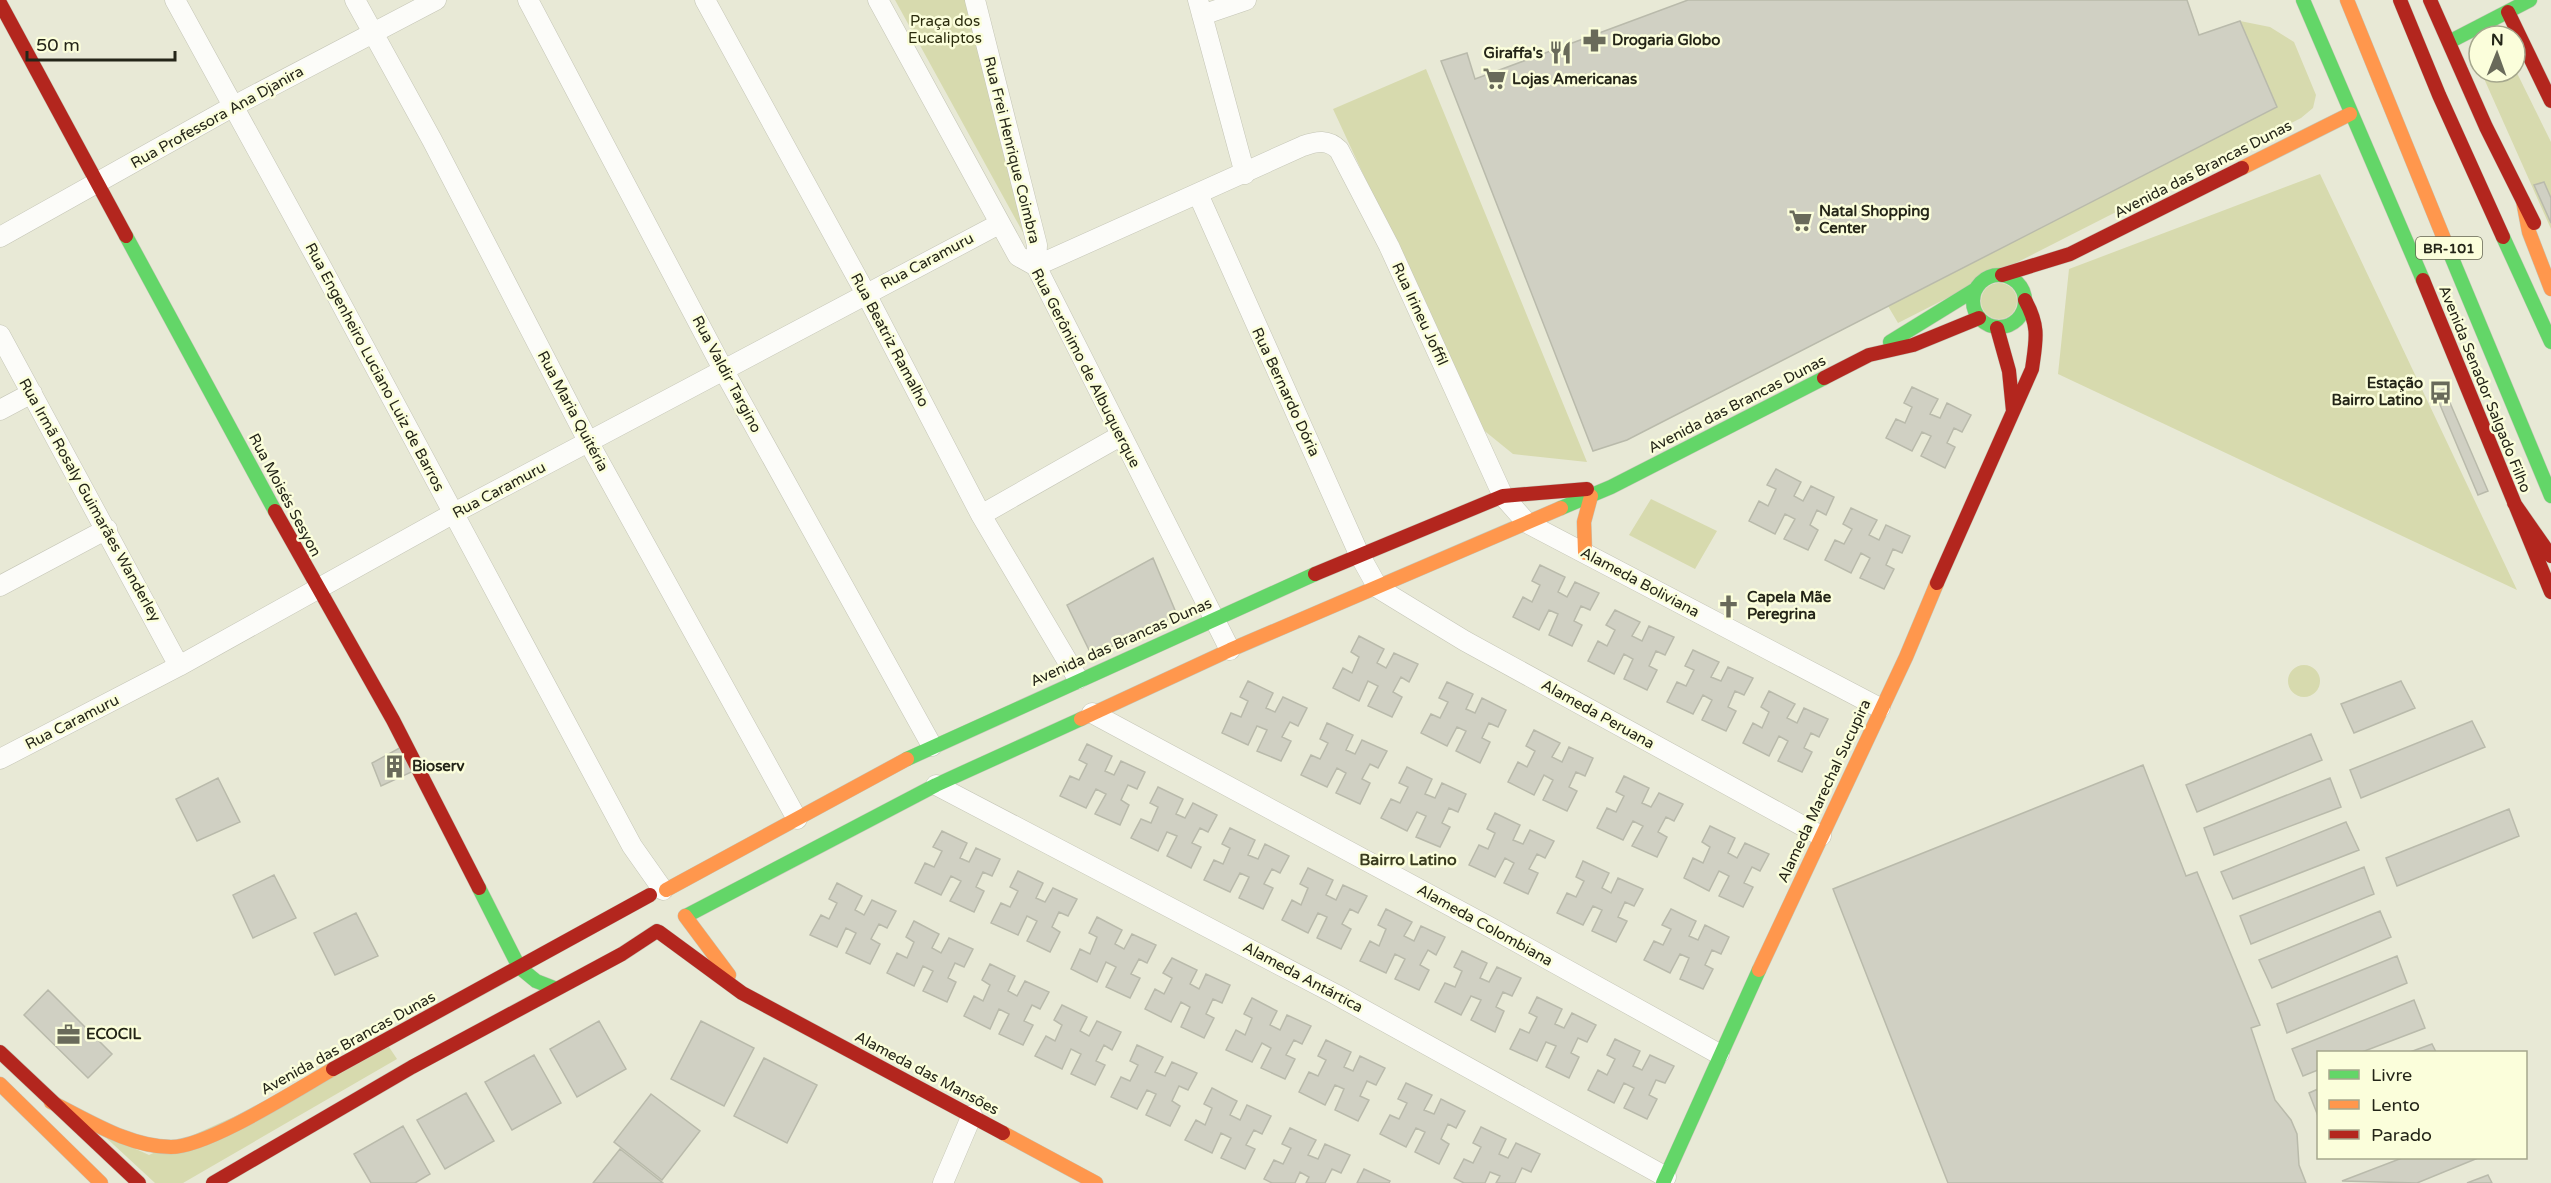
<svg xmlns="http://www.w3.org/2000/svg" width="2551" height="1183" font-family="'Varela Round',sans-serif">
<rect width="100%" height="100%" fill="#e8e9d6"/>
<!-- green -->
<path fill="#d7daae" d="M895,0H968L1031,247Z
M2240,21L2270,27L2294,42L2316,95L2313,108L2301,118L1898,323L1888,306L2276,107Z
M1426,69L1587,462L1513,454L1481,428L1333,109Z
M2515,69L2551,142V229L2482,74L2515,72Z
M2320,174L2517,590L2058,374L2069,269Z
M1981 301a18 18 0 1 1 36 0a18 18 0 1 1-36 0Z
M1651,499L1717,531L1695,569L1629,535Z
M2288 681a16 16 0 1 1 32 0a16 16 0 1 1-32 0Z
M389,1047L397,1059L183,1183H155L101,1133L149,1155Z"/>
<!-- building -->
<path fill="#d0d0c3" stroke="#b9baab" stroke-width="1.5" d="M1688,0H2187L2199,35L2240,21L2277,107L1627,440L1593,451L1441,61L1467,53L1475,79Z
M2544,182L2551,198V223L2534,185Z
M1912,387L1938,399L1930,414L1940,418L1947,403L1971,415L1962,432L1954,428L1947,443L1955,447L1945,468L1921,456L1931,436L1922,432L1912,451L1886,438L1896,419L1905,423L1912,407L1904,403Z
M2444,389L2488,491L2478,495L2435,393Z
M1776,469L1801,482L1794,496L1803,501L1811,486L1834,497L1826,515L1817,510L1810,525L1818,530L1808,550L1784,539L1795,519L1785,514L1775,534L1749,521L1759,501L1768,506L1776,489L1767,485Z
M1851,508L1877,520L1869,535L1879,540L1886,525L1910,536L1902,553L1893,549L1886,565L1894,569L1884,589L1860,578L1870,558L1861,553L1851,573L1825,560L1835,540L1844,544L1852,529L1843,524Z
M1153,558L1177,615L1092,656L1067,605Z
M1540,565L1565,577L1558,592L1567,597L1575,582L1599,593L1590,610L1581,606L1574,621L1582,625L1572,646L1549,635L1558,614L1549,610L1539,630L1513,617L1523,597L1532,602L1540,585L1532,581Z
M1615,610L1640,622L1632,636L1642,641L1649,626L1674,637L1665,655L1656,651L1649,666L1657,670L1647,690L1624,679L1633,659L1624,654L1614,674L1588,661L1598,641L1607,646L1615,630L1606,625Z
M1359,636L1384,649L1377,663L1386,668L1394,653L1418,664L1409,682L1401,677L1393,692L1402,697L1392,717L1368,706L1378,686L1368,681L1359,701L1333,688L1343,668L1352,673L1359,657L1351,652Z
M1693,650L1719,662L1711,677L1721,681L1728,667L1753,678L1744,695L1735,691L1728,707L1736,711L1726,731L1702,720L1712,700L1703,695L1693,714L1667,702L1677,682L1686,686L1694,670L1685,666Z
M1248,681L1273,693L1266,708L1275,712L1283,697L1307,708L1298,726L1290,722L1282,737L1291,741L1281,761L1257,751L1267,730L1257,726L1248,745L1222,733L1231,713L1241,717L1248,701L1240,697Z
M2401,681L2415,708L2354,733L2341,704Z
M1447,682L1473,694L1466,709L1475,713L1482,698L1506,710L1498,727L1489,723L1482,738L1490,742L1480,763L1456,751L1466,731L1457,727L1447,746L1421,733L1431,714L1440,718L1448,702L1439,698Z
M1769,691L1795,704L1787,718L1797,723L1804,708L1828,719L1819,737L1811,733L1804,748L1812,752L1802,772L1778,761L1788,741L1779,736L1769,756L1743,743L1753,723L1762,728L1769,712L1761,707Z
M2472,721L2485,747L2361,798L2350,770Z
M1327,723L1353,735L1346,750L1355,754L1362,740L1387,751L1378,768L1370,764L1362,779L1370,783L1360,804L1336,793L1346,773L1337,768L1327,787L1301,775L1311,755L1320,759L1328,743L1320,739Z
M1534,730L1560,743L1552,757L1562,762L1569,747L1593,758L1585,776L1576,772L1569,787L1577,791L1567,811L1543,800L1553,780L1544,775L1534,795L1508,782L1518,762L1527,767L1535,751L1526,746Z
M2311,734L2322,760L2197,812L2186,785Z
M1087,744L1112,756L1105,771L1114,775L1121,761L1145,772L1137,789L1128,785L1121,800L1129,805L1120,825L1095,814L1106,794L1096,789L1086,808L1060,796L1070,776L1079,780L1087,764L1079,760Z
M405,745L418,769L381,786L372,763Z
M2143,765L2186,876L2197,872L2260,1025L2251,1028L2275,1100L2291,1120L2297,1134L2299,1165L2306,1183H1948L1833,889Z
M1407,767L1432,779L1425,794L1435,798L1442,783L1466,794L1458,812L1449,808L1442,823L1450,827L1440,847L1416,837L1426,816L1417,812L1407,831L1381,818L1391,799L1400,803L1408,787L1399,783Z
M1624,776L1649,788L1642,803L1651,807L1659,793L1683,804L1674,821L1666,817L1658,832L1667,837L1657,857L1632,846L1643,826L1633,821L1623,840L1597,828L1607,808L1616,812L1624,796L1616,792Z
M218,778L240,822L197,841L176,799Z
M2330,778L2341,807L2214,855L2204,828Z
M1158,787L1183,799L1176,814L1185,818L1193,803L1217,815L1208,832L1200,828L1192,843L1201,847L1191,868L1167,856L1177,836L1167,832L1158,851L1131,838L1141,819L1151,823L1158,807L1150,803Z
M2509,809L2519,836L2397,886L2386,858Z
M1495,813L1520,825L1513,840L1523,844L1530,830L1554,841L1545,858L1537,854L1529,869L1538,873L1528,894L1504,883L1514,863L1505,858L1495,877L1469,865L1479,845L1488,849L1495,833L1487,829Z
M2346,822L2359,850L2233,899L2221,872Z
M1710,826L1735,838L1728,853L1737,858L1745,843L1769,854L1760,871L1752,867L1744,883L1753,887L1743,907L1719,896L1729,876L1719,871L1709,891L1684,878L1693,858L1703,863L1710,847L1702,842Z
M1230,828L1255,840L1248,855L1258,859L1265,844L1289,856L1280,873L1272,869L1264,884L1273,888L1263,909L1239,898L1249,877L1240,873L1230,892L1204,880L1214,860L1223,864L1230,848L1222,844Z
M942,831L967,843L960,858L969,862L976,848L1000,859L992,876L983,872L976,887L984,891L974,912L950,901L961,881L951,876L941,895L915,883L925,863L934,867L942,851L933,847Z
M1583,861L1609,873L1602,888L1611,893L1618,878L1643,889L1634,906L1625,902L1618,917L1627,921L1616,942L1592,931L1602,910L1593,906L1583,925L1557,913L1567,893L1576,897L1584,881L1576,877Z
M2364,867L2374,894L2251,944L2240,916Z
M1308,868L1333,880L1326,895L1336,900L1343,885L1367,896L1358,913L1350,909L1342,924L1351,929L1341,949L1317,938L1327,917L1318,913L1308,933L1282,920L1292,900L1301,905L1308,888L1300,884Z
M1018,871L1043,883L1036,898L1045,902L1053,888L1077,899L1068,916L1059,912L1052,927L1060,932L1050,952L1027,941L1037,921L1027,916L1018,935L991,923L1001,903L1010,907L1018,891L1010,887Z
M274,875L296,918L253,938L233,895Z
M837,883L862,896L855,910L864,915L872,900L896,911L887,928L879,924L871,939L880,944L870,964L846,953L856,933L846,928L837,947L810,935L821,915L829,919L837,903L829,899Z
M1386,909L1412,922L1404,936L1414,941L1421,926L1445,937L1436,955L1428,950L1420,965L1429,970L1419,990L1395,979L1405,959L1395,954L1386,973L1360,961L1370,941L1379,946L1386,929L1378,925Z
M1671,909L1696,921L1689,936L1698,940L1705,925L1729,937L1721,954L1712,950L1705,965L1713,969L1703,989L1680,979L1689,958L1680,954L1670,973L1644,960L1654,941L1663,945L1671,929L1662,925Z
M2380,911L2391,937L2272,988L2259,960Z
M356,913L378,956L335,975L314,933Z
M1097,917L1122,930L1115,944L1124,949L1132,934L1156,945L1147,963L1139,959L1131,974L1140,978L1130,998L1106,987L1116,967L1106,962L1097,982L1071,969L1080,949L1090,954L1097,937L1089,933Z
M914,921L939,934L932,948L941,953L949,938L973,949L964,967L955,963L948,978L956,982L947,1002L923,991L933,971L923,966L914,986L887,973L897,953L907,958L914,942L906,937Z
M1462,951L1487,963L1480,978L1489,982L1497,967L1521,978L1512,996L1503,992L1496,1007L1504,1011L1495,1032L1471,1020L1481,1000L1471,996L1461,1015L1435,1002L1445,983L1455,987L1462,971L1454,967Z
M2397,956L2407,983L2287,1033L2277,1004Z
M1172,958L1197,970L1190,984L1199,989L1206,974L1230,985L1222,1003L1213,999L1206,1014L1214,1018L1204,1038L1181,1027L1190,1007L1181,1002L1171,1022L1145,1009L1155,989L1164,994L1172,978L1163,973Z
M990,964L1015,976L1008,991L1017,996L1025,981L1049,992L1040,1009L1032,1005L1024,1021L1033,1025L1023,1045L999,1034L1009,1014L999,1009L990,1029L964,1016L974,996L983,1001L990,985L982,980Z
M48,990L112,1054L88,1078L24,1015Z
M1537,997L1562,1009L1555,1024L1564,1028L1572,1013L1596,1025L1587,1042L1578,1038L1571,1053L1579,1057L1569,1078L1546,1067L1556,1046L1546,1042L1537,1061L1510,1049L1520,1029L1529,1033L1537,1017L1529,1013Z
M1252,998L1277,1011L1270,1025L1280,1030L1287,1015L1311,1026L1302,1044L1294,1040L1286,1055L1295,1059L1285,1079L1261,1068L1271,1048L1262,1043L1252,1062L1226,1050L1236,1030L1245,1035L1252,1018L1244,1014Z
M2414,1000L2425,1028L2362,1052H2318V1070L2303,1076L2292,1049Z
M1062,1005L1087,1017L1080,1031L1089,1036L1097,1021L1121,1032L1112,1050L1104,1045L1096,1061L1105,1065L1095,1085L1071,1074L1081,1054L1071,1049L1062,1069L1035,1056L1046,1036L1055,1041L1062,1025L1054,1020Z
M599,1021L626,1069L577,1097L550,1049Z
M701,1021L754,1048L724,1106L671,1079Z
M1615,1039L1640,1051L1633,1066L1642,1070L1650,1055L1674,1066L1665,1083L1656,1080L1649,1095L1657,1099L1647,1119L1624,1108L1634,1088L1624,1083L1614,1103L1588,1090L1598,1070L1607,1075L1615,1059L1607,1055Z
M1326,1040L1351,1052L1344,1067L1353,1071L1360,1056L1385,1068L1376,1085L1367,1081L1360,1096L1369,1100L1358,1121L1335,1110L1344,1089L1335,1085L1325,1105L1299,1092L1309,1072L1318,1076L1326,1060L1318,1056Z
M2432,1044L2436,1052H2410Z
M1137,1045L1163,1057L1155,1072L1165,1076L1172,1062L1197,1073L1188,1090L1179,1086L1172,1101L1180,1106L1170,1126L1146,1115L1156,1094L1147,1090L1137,1109L1111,1097L1121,1077L1130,1081L1138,1065L1130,1061Z
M534,1055L561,1103L512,1130L485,1082Z
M764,1058L817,1085L787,1143L734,1116Z
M1406,1083L1432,1095L1424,1110L1434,1114L1441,1099L1465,1111L1456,1128L1448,1124L1441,1139L1449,1144L1439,1164L1415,1152L1425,1132L1416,1128L1406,1147L1380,1134L1390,1115L1399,1119L1407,1103L1398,1099Z
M1212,1088L1237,1101L1230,1115L1240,1120L1247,1105L1271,1116L1262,1134L1254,1130L1246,1145L1255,1149L1245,1169L1221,1158L1231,1138L1221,1133L1212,1153L1185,1140L1196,1120L1205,1125L1212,1108L1204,1104Z
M2318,1089V1116L2309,1093Z
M466,1093L494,1141L445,1169L417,1120Z
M651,1094L700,1131L662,1180L614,1142Z
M403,1126L430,1174L415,1183H371L354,1154Z
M1481,1127L1506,1139L1499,1154L1508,1158L1516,1143L1540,1154L1531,1172L1522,1168L1515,1183H1496L1500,1176L1490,1172L1485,1183H1464L1454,1178L1464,1159L1473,1163L1481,1147L1473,1143Z
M1290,1128L1316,1140L1308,1155L1318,1159L1325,1144L1350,1155L1341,1173L1332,1169L1325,1183H1306L1309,1177L1300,1172L1295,1183H1272L1264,1179L1274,1160L1283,1164L1291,1148L1282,1144Z
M620,1149L663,1183H593Z
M2402,1158H2478L2417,1183L2342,1181Z
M1364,1169L1390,1181L1389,1183H1357Z
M2488,1175L2492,1183H2467Z"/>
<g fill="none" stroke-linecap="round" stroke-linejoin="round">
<defs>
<path id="street" d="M175,0L322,268L632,846L663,890
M355,0L432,140L589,443L797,819
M528,0L724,371L932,746
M705,0L866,294L981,515L1078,679
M878,0L1018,256L1036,266L1230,650
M975,0L1037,245L1036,266L1303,146C1317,141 1328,139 1339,150L1389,246L1503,496L1527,523L1880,708
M1198,0L1245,174
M1202,15L1246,0
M1198,194L1359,554L1378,588L1414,610L1465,641L1821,836
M0,237L232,107L436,0
M0,335L179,666
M0,410L32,393
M981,515L1120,436
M0,586L107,529
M1092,713L1497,931L1719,1054
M0,759L179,666L454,513L999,224
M936,785L1335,994L1666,1177
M943,1183L972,1115"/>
<path id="fast" d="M2303,0L2423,280
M2449,42L2530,0
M126,236L275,511
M2503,237L2551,342
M2449,251L2551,496
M1973 301a26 26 0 1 1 52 0a26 26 0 1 1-52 0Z
M1890,342L1976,289
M1561,508L1611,487L1824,378
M907,759L1315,574
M479,888L519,967L536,981L554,988
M686,916L936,785L1081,719
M1663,1183L1759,970"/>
<path id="slow" d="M2347,0L2449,251
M2242,168L2350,114
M2523,201L2529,232L2551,289
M1585,553L1584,522L1591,496
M1081,719L1230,650L1561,508
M666,890L907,759
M685,916L729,975
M1759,970L1906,657L1937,583
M0,1084L101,1183
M51,1102C88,1120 129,1147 171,1147C208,1147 298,1089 333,1069
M1003,1133L1096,1183"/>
<path id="jam" d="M2400,0L2439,95L2503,237
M2430,0L2486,127L2534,223
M0,3L126,236
M2508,12L2551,101
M2002,275L2070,254L2242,168
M2423,280L2551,592
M1997,328L2009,371L2013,411
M1824,378L1869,355L1913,345L1979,318
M2514,503L2551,556
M275,511L393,720L479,888
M1315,574L1503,496L1587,489
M1937,583L2032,369C2036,340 2040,327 2025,300
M659,932L742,993L1003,1133
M0,1052L139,1183
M333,1069L650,895
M213,1183L412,1067L622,954L657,931"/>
</defs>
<!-- street casing -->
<use href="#street" stroke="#c4c5b6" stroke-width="21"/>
<!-- fast casing -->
<use href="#fast" stroke="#c4c5b6" stroke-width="15"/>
<!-- slow casing -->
<use href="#slow" stroke="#c4c5b6" stroke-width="15"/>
<!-- jam casing -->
<use href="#jam" stroke="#c4c5b6" stroke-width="15"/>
<!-- street -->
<use href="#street" stroke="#fcfcf9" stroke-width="20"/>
<!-- fast -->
<use href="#fast" stroke="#63d668" stroke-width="14"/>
<!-- slow -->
<use href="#slow" stroke="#ff974d" stroke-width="14"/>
<!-- jam -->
<use href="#jam" stroke="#b3261e" stroke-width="14"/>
</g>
<!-- icons -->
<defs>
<symbol id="pharmacy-bare" viewBox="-9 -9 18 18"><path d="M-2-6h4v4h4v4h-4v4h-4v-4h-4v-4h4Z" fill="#696a5a" stroke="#fbfedb" stroke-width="2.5" paint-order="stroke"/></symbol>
<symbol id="restaurant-bare" viewBox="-9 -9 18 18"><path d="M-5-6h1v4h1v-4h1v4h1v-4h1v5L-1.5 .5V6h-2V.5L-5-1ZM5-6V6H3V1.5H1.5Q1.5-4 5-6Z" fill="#696a5a" stroke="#fbfedb" stroke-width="2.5" paint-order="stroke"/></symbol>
<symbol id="supermarket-bare" viewBox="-9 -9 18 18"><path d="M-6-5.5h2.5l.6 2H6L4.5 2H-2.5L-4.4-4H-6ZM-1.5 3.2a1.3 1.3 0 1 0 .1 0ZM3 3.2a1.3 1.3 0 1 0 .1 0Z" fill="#696a5a" stroke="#fbfedb" stroke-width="2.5" paint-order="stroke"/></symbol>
<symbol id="bus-bare" viewBox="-9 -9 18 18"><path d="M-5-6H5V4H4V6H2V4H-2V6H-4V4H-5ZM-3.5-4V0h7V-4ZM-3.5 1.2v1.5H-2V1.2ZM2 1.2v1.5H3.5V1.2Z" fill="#696a5a" stroke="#fbfedb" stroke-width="2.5" paint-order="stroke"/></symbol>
<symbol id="church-bare" viewBox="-9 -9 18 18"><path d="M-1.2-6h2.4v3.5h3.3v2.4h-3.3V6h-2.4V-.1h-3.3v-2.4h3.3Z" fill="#696a5a" stroke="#fbfedb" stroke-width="2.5" paint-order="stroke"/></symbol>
<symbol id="building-bare" viewBox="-9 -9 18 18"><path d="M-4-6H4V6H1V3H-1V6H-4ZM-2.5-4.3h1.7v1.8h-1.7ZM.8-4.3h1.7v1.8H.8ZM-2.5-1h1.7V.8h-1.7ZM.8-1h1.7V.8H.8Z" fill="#696a5a" stroke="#fbfedb" stroke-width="2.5" paint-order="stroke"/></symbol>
<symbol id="office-bare" viewBox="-9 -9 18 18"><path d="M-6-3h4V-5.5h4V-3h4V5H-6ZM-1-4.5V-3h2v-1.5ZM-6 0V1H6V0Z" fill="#696a5a" stroke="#fbfedb" stroke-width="2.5" paint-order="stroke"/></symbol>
</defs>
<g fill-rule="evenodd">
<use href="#pharmacy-bare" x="1578" y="24" width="33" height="33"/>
<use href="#restaurant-bare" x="1544" y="36" width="33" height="33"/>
<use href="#supermarket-bare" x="1478" y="62" width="33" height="33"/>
<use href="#supermarket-bare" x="1784" y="204" width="33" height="33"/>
<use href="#bus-bare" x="2424" y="376" width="33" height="33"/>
<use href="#church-bare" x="1712" y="590" width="33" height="33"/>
<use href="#building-bare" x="378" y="750" width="33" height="33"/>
<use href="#office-bare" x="52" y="1018" width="33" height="33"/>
</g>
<g text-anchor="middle" stroke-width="5" stroke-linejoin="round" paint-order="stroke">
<!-- shield labels -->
<rect fill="#fbfedb" stroke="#646652" stroke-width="1.5" x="2416" y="237" width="66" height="22" rx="4.5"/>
<g font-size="14" font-weight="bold" fill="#242518">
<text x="2449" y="253">BR-101</text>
</g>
<!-- park labels -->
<g font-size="15" fill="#2a2b0c" stroke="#fbfedb">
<text x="945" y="26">Praça dos<tspan x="945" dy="17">Eucaliptos</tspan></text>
</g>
<!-- poi labels -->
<g font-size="15" font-weight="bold" fill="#242518" stroke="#fbfedb" text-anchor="start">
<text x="1612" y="45">Drogaria Globo</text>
<text x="1543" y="58" text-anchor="end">Giraffa's</text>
<text x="1512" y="84">Lojas Americanas</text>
<text x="1819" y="216">Natal Shopping<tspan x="1819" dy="17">Center</tspan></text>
<text x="2423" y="388" text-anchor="end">Estação<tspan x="2423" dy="17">Bairro Latino</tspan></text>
<text x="1747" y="602">Capela Mãe<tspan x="1747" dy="17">Peregrina</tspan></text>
<text x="412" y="771">Bioserv</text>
<text x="86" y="1039">ECOCIL</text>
</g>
<!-- street labels -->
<g font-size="15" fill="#242518" stroke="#fbfedb">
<text transform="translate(217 117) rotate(-29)" y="5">Rua Professora Ana Djanira</text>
<text transform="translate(1012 150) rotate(76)" y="5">Rua Frei Henrique Coimbra</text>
<text transform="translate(2203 169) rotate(-27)" y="5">Avenida das Brancas Dunas</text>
<text transform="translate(927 261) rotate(-28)" y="5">Rua Caramuru</text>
<text transform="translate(1420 314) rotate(65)" y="5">Rua Irineu Joffil</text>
<text transform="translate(890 340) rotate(62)" y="5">Rua Beatriz Ramalho</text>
<text transform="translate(375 367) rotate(62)" y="5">Rua Engenheiro Luciano Luiz de Barros</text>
<text transform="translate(1086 368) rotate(63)" y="5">Rua Gerônimo de Albuquerque</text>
<text transform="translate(727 374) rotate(62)" y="5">Rua Valdir Targino</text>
<text transform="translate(2485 389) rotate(68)" y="5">Avenida Senador Salgado Filho</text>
<text transform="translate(1286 392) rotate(65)" y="5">Rua Bernardo Dória</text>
<text transform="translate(1737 404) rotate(-27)" y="5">Avenida das Brancas Dunas</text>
<text transform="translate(573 411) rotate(62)" y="5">Rua Maria Quitéria</text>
<text transform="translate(499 490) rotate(-28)" y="5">Rua Caramuru</text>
<text transform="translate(285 495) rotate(62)" y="5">Rua Moisés Sesyon</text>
<text transform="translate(90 500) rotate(61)" y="5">Rua Irmã Rosaly Guimarães Wanderley</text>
<text transform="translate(1640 582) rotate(28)" y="5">Alameda Boliviana</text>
<text transform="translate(1121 642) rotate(-24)" y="5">Avenida das Brancas Dunas</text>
<text transform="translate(1598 714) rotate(29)" y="5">Alameda Peruana</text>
<text transform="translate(72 722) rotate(-27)" y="5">Rua Caramuru</text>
<text transform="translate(1824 791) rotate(-65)" y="5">Alameda Marechal Sucupira</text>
<text transform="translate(1485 925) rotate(29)" y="5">Alameda Colombiana</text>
<text transform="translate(1303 977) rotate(28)" y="5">Alameda Antártica</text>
<text transform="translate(348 1043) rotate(-29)" y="5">Avenida das Brancas Dunas</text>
<text transform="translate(927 1073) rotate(28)" y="5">Alameda das Mansões</text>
</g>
<!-- neighbourhood labels -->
<g font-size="16" font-weight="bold" fill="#393b1e" stroke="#fbfedb">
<text x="1408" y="865">Bairro Latino</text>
</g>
</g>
<!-- legend -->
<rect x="2317" y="1051" width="210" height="108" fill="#fbfedb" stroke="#a5a78d" stroke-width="1.5"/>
<rect x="2329" y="1070" width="30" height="9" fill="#63d668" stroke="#a5a78d" stroke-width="1.5"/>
<text x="2371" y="1081" font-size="18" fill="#242518">Livre</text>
<rect x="2329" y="1100" width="30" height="9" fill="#ff974d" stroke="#a5a78d" stroke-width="1.5"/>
<text x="2371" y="1111" font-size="18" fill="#242518">Lento</text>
<rect x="2329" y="1130" width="30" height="9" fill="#b3261e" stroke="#a5a78d" stroke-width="1.5"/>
<text x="2371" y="1141" font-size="18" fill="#242518">Parado</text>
<!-- north arrow -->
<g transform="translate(2497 54) rotate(1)"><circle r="28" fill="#fbfedb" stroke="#a5a78d" stroke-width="1.5"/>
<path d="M0-4.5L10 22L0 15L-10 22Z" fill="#696a5a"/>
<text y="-9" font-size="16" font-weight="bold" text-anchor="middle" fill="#242518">N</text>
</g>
<!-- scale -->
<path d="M27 51v9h148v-9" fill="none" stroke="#242518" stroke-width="3"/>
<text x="36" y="51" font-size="18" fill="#242518" stroke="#fbfedb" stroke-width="4.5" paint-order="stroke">50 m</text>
</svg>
